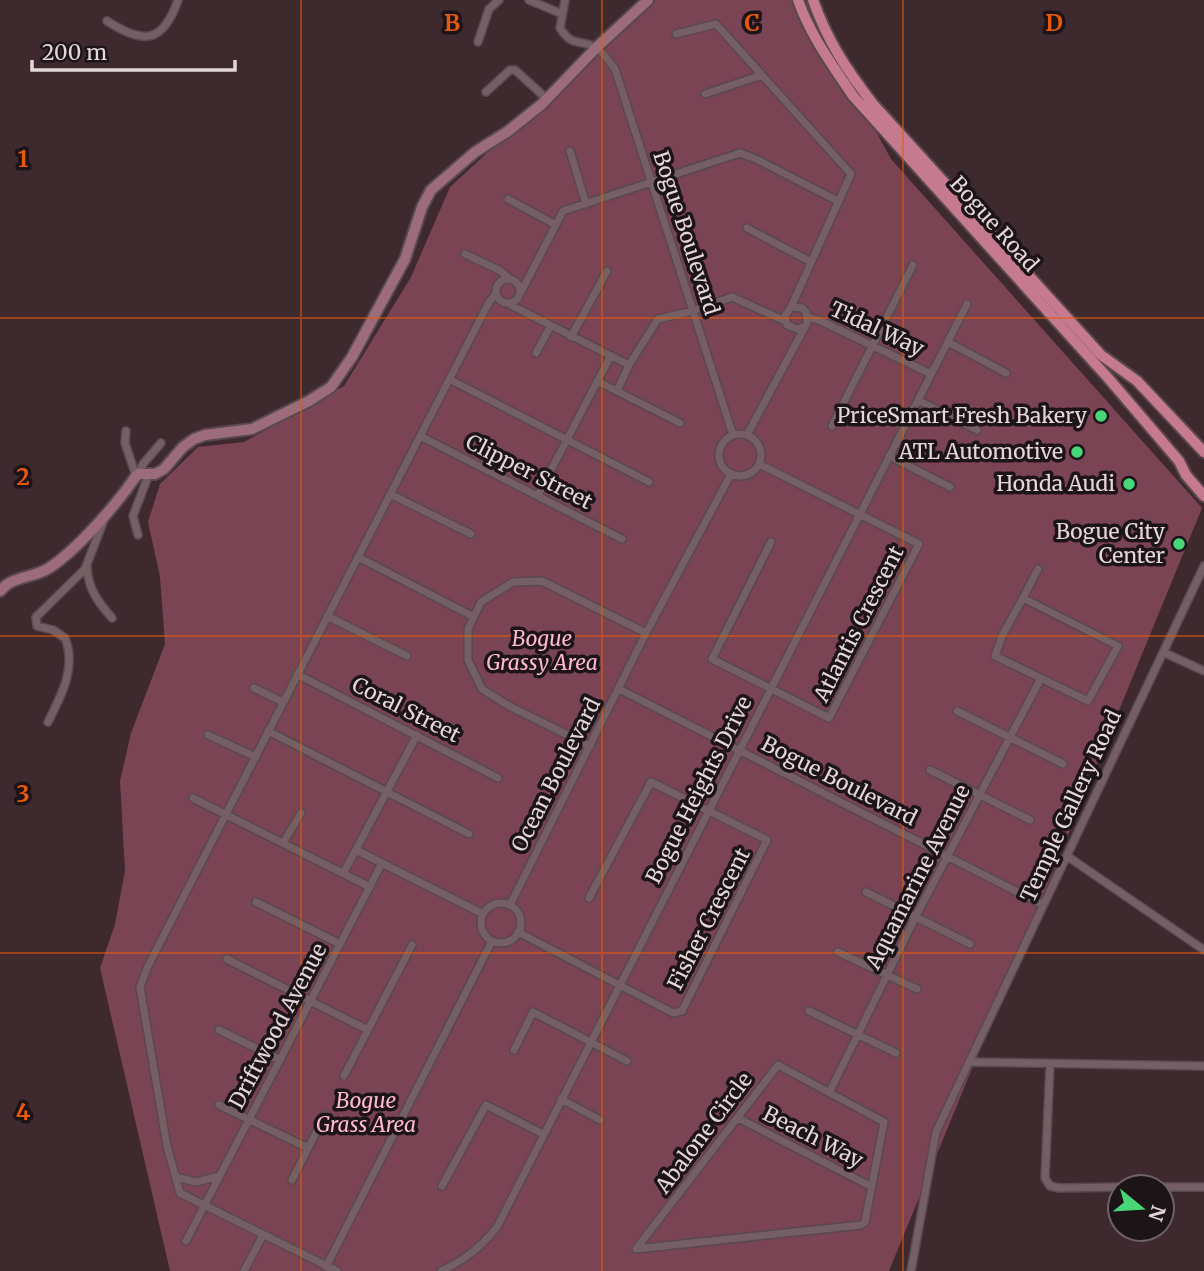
<svg xmlns="http://www.w3.org/2000/svg" width="1204" height="1271" font-family="Merriweather,serif">
<rect width="100%" height="100%" fill="#3d292e"/>
<!-- green -->
<path fill="#7a4454" d="M653,0H804L891,159L1202,508L889,1271H170L100,968L115,924L125,871L120,781L131,733L165,644L160,577L148,522L160,484L198,447L244,442L344,386L411,277L450,187Z"/>
<g fill="none" stroke-linecap="round" stroke-linejoin="round">
<defs>
<path id="street" d="M529,0L562,14
M565,0L560,28C572,47 579,39 595,47C602,50 610,63 615,69L733,435
M107,21C144,45 163,43 178,0
M676,34L716,24L851,174L791,307
M478,42L489,9L499,0
M486,92L510,70H515L547,99
M705,94L762,75
M570,151L586,204
M508,199L556,225
M747,228L811,262
M465,254L499,270L509,278
M496 291a12 12 0 1 1 24 0a12 12 0 1 1-24 0Z
M520,294L563,211L740,153L756,159L838,201
M507,303L629,365
M808,317L821,321L931,374
M571,337L607,271
M948,342L1006,373
M536,353L550,327
M451,380L649,482
M597,381L680,423
M617,391L629,365L658,319L693,311L732,297L785,321
M918,400L977,430
M832,426L913,265
M126,431L125,443L136,476
M719 455a21 21 0 1 1 42 0a21 21 0 1 1-42 0Z
M747,435L807,323L806,312L802,308L791,307L785,316L787,325L797,329L803,327
M420,436L622,539
M889,456L950,487
M759,464L919,544L829,718L712,659L771,542
M139,474L143,464L161,443
M390,494L471,534
M538,495L610,357
M138,535L133,516L149,474
M358,557L474,617
M87,567C88,589 98,602 112,618
M1023,598L1118,646L1088,701L995,656L1002,636Z
M1023,598L1038,569
M327,616L407,656
M1163,652L1204,671
M297,674L498,778
M254,688L283,702
M619,689L1043,905
M957,711L1063,764
M48,722C61,696 77,667 65,638L53,630L37,626L36,617L85,569L104,520
M268,731L469,834
M208,735L256,757
M590,746L509,706L482,689L468,660V629L481,602L513,582L542,581L646,633
M930,770L1030,820
M193,798L370,887
M283,843L301,813
M356,850L483,914
M1067,856L1204,950
M344,872L417,735
M866,892L970,944
M256,902L340,944
M481 923a20 20 0 1 1 40 0a20 20 0 1 1-40 0Z
M510,905L646,633L731,474
M518,932L673,1013L682,1011L767,840L651,782L589,898
M838,952L917,989
M227,959L368,1030
M809,1011L896,1053
M219,1030L280,1060
M514,1050L533,1012L627,1061
M969,1062L1204,1066
M778,1065L884,1122L865,1222L861,1225L636,1249Z
M1050,1065L1045,1178L1050,1186L1059,1188L1120,1187
M344,1076L412,945
M830,1091L916,916L1040,680
M561,1099L600,1120
M219,1105L308,1148
M738,1118L872,1187
M176,1177L196,1182L219,1176
M292,1180L325,1115
M442,1186L486,1105L543,1134
M1162,1187H1204
M186,1241L382,863
M326,1267L492,941
M244,1271L263,1235
M337,1271L180,1193L167,1146L140,987L148,966L488,304L496,293
M441,1271C465,1260 481,1247 497,1227L967,304
M911,1271L936,1132L1204,566"/>
<path id="secondary" d="M0,591C13,575 32,579 49,568C77,550 117,504 136,476L139,474H155L164,469L183,447L194,439L205,435L252,429L309,401L331,387L352,357L405,259L422,207L431,190L475,152L507,132L542,104L597,47L648,0"/>
<path id="primary" d="M798,0C810,35 833,66 853,96L1109,379L1179,461L1186,475L1204,496
M813,0C828,42 846,69 873,104L1101,355L1137,381L1204,452"/>
</defs>
<!-- street casing -->
<use href="#street" stroke="#59484d" stroke-width="10"/>
<!-- secondary casing -->
<use href="#secondary" stroke="#59484d" stroke-width="14"/>
<!-- primary casing -->
<use href="#primary" stroke="#59484d" stroke-width="14"/>
<!-- street -->
<use href="#street" stroke="#755f64" stroke-width="7"/>
<!-- secondary -->
<use href="#secondary" stroke="#9d6c7a" stroke-width="10"/>
<!-- primary -->
<use href="#primary" stroke="#c57a90" stroke-width="10"/>
</g>
<!-- grid -->
<path fill="none" stroke="#e8590c" stroke-width="2" stroke-opacity="0.55" d="M301,0V1271M602,0V1271M903,0V1271M0,318H1204M0,636H1204M0,953H1204"/>
<!-- markers -->
<g fill="#47d779" stroke="#1d1417" stroke-width="2.5">
<circle cx="1101" cy="416" r="7"/>
<circle cx="1077" cy="452" r="7"/>
<circle cx="1129" cy="484" r="7"/>
<circle cx="1179" cy="544" r="7"/>
</g>
<g text-anchor="middle" stroke-width="7" stroke-linejoin="round" paint-order="stroke">
<!-- street labels -->
<g font-size="21" fill="#e4d6d9" stroke="#1d1417">
<text transform="translate(994 224) rotate(48)" y="7">Bogue Road</text>
<text transform="translate(686 233) rotate(72)" y="7">Bogue Boulevard</text>
<text transform="translate(877 329) rotate(25)" y="7">Tidal Way</text>
<text transform="translate(529 472) rotate(27)" y="7">Clipper Street</text>
<text transform="translate(859 624) rotate(-63)" y="7">Atlantis Crescent</text>
<text transform="translate(406 710) rotate(27)" y="7">Coral Street</text>
<text transform="translate(556 775) rotate(-63)" y="7">Ocean Boulevard</text>
<text transform="translate(839 781) rotate(27)" y="7">Bogue Boulevard</text>
<text transform="translate(699 790) rotate(-63)" y="7">Bogue Heights Drive</text>
<text transform="translate(1071 806) rotate(-65)" y="7">Temple Gallery Road</text>
<text transform="translate(918 877) rotate(-63)" y="7">Aquamarine Avenue</text>
<text transform="translate(709 919) rotate(-63)" y="7">Fisher Crescent</text>
<text transform="translate(278 1026) rotate(-62)" y="7">Driftwood Avenue</text>
<text transform="translate(704 1133) rotate(-53)" y="7">Abalone Circle</text>
<text transform="translate(813 1137) rotate(27)" y="7">Beach Way</text>
</g>
<!-- poi labels -->
<g font-size="21" fill="#e4d6d9" stroke="#1d1417" text-anchor="end">
<text x="1087" y="423">PriceSmart Fresh Bakery</text>
<text x="1063" y="459">ATL Automotive</text>
<text x="1115" y="491">Honda Audi</text>
<text x="1165" y="539">Bogue City<tspan x="1165" dy="24">Center</tspan></text>
</g>
<!-- park labels -->
<g font-size="21" font-style="italic" fill="#ffbacd" stroke="#1d1417">
<text x="542" y="646">Bogue<tspan x="542" dy="24">Grassy Area</tspan></text>
<text x="366" y="1108">Bogue<tspan x="366" dy="24">Grass Area</tspan></text>
</g>
</g>
<g font-size="23" text-anchor="middle" font-weight="bold" fill="#e8590c" stroke="#1d1417" stroke-width="7" stroke-linejoin="round" paint-order="stroke">
<text x="452" y="31">B</text>
<text x="752" y="31">C</text>
<text x="1054" y="31">D</text>
<text x="23" y="167">1</text>
<text x="23" y="485">2</text>
<text x="23" y="802">3</text>
<text x="23" y="1120">4</text>
</g>
<!-- north arrow -->
<g transform="translate(1141 1208) rotate(108)"><circle r="33" fill="#1d1417" stroke="#6d6265" stroke-width="2"/>
<path d="M0-5L12 26L0 18L-12 26Z" fill="#47d779"/>
<text y="-10" font-size="19" font-weight="bold" text-anchor="middle" fill="#e4d6d9">N</text>
</g>
<!-- scale -->
<path d="M32 60v10h203v-10" fill="none" stroke="#e4d6d9" stroke-width="3.5"/>
<text x="42" y="60" font-size="21" fill="#e4d6d9" stroke="#1d1417" stroke-width="5" paint-order="stroke">200 m</text>
</svg>
